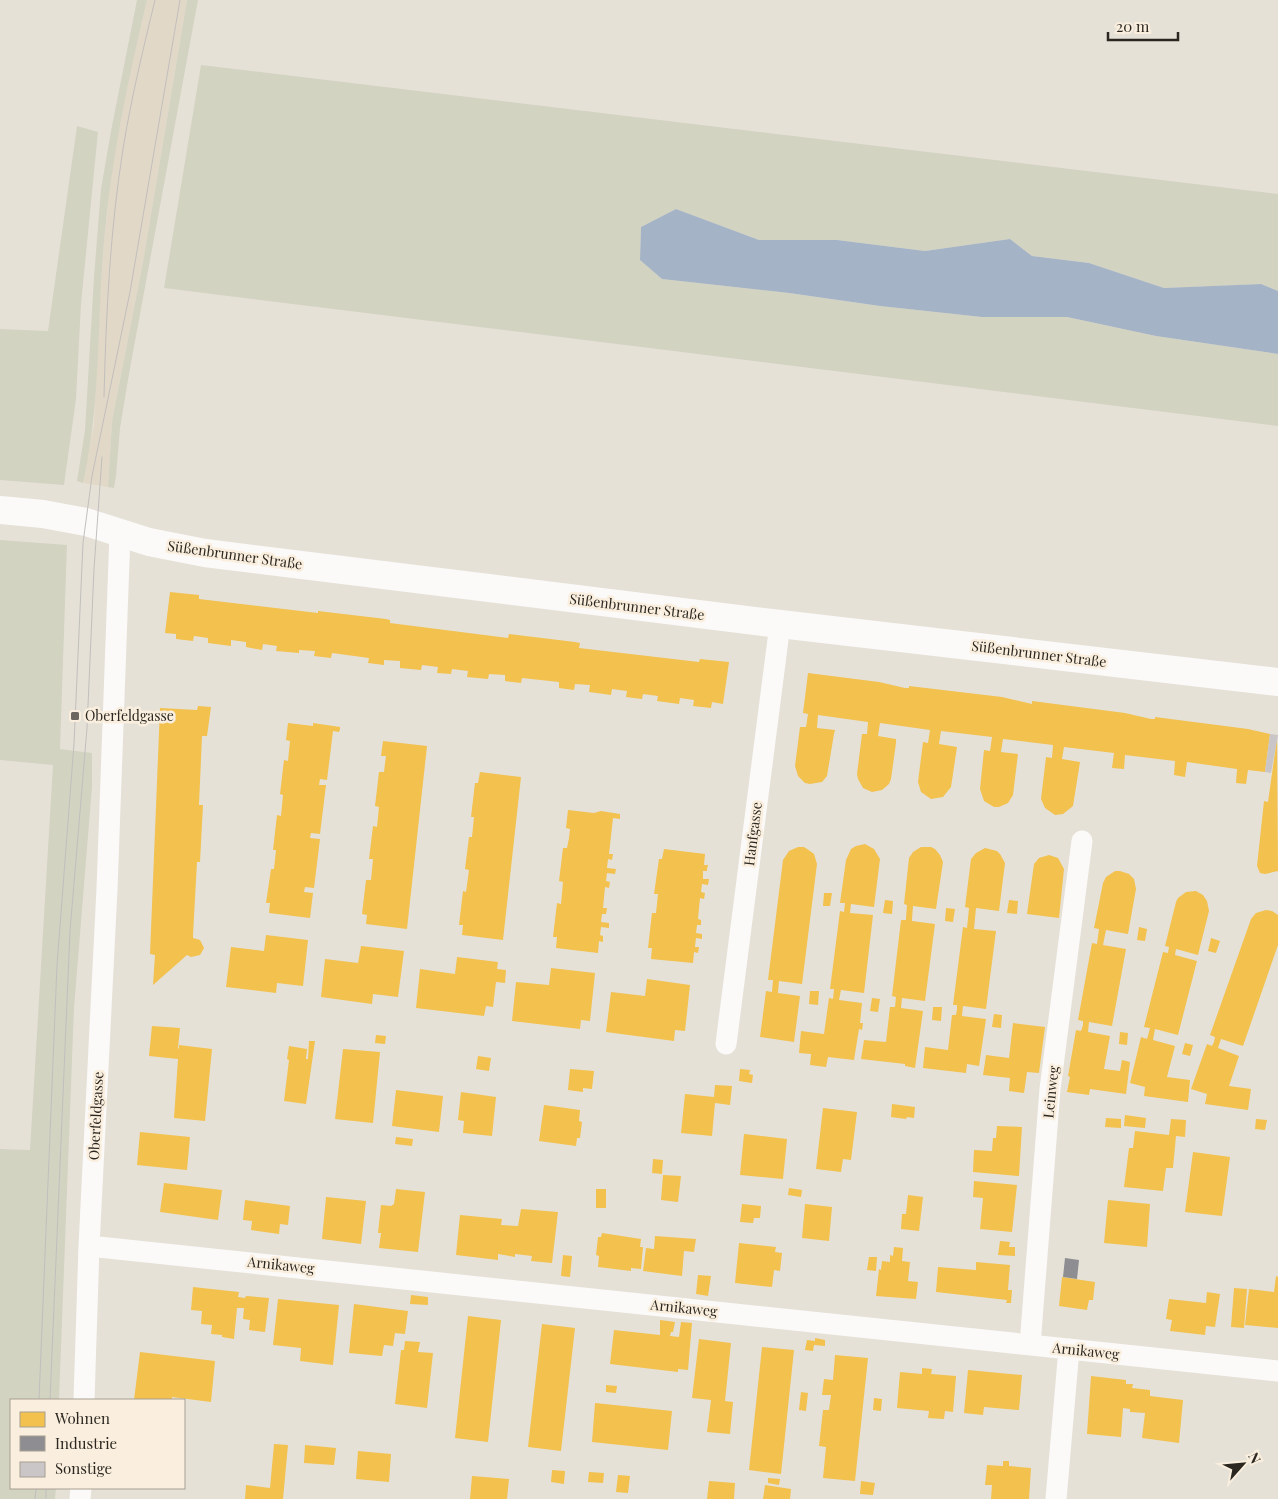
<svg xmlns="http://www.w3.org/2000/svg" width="1278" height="1499" font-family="'Playfair Display',serif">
<rect width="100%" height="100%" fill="#e6e1d7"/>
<!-- built -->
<path fill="#e2d8c7" d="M147,0H187L143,262L112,421L108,487L83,483L94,424L99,316L104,242L113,161L132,63Z"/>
<!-- green -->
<path fill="#d3d3c2" d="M137,0H147C128,80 111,160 104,242C97,322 101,404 83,483L77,481L85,430L94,277L101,189L111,131Z
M187,0H198L129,374L120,428L116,476L114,488L108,487L112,421L143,262Z
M201,65L1278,194V291L1261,284L1164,288L1089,263L1032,256L1010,239L925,251L837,240H759L676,209L641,227L640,260L662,279L789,293L880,306L982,317H1067L1156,336L1278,354V426L164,288Z
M77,126L98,132L81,304L76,399L64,485L0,480V329L48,331Z
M0,540L67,545L60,749L92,753V787L74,1008L59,1400H11V1488H56L55,1499H0V1149L30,1150L53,765L0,760Z"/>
<!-- water -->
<path fill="#a4b3c5" d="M676,209L759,240H837L925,251L1010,239L1032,256L1089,263L1164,288L1261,284L1278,291V354L1156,336L1067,317H982L880,306L789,293L662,279L640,260L641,227Z"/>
<!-- homes -->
<path fill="#f2c14e" d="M170,592L199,595V599L318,613V611L386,619L390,620V623L508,638L509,634L575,642L580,643L579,648L699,662L700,659L729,662L723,704L712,702L711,708L693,706L694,700L680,698L679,704L657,701L658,696L643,694L642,699L626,697L627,691L612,689L611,695L589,692L590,685L575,684L574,690L559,688V682L522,678L521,683L505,681V675L489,674L488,679L467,677L468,671L452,669L451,674L437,673L438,667L422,665L421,670L400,668V661L384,660V665L368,663L369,658L332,653L331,658L314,656L315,651L299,650V653L276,651L277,646L263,644L262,650L246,647V642L231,640V646L208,643V638L194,636L193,641L176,639V634L165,633Z
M808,673L879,682L905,688H909V686L1002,697L1028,703L1032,704V701L1125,713L1151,719H1155V717L1248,729L1270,734L1265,772L1248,770L1246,784L1236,783L1237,769L1187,762L1185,777L1174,775L1175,761L1125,755L1124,769L1112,768L1114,753L1064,747L1062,759L1080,762L1073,806L1063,814L1055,815L1045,808L1041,799L1046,757L1052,758L1053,745L1003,739L1001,752L1018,754L1013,795L1008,803L999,807H994L984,801L980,789L984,750L990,751L992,737L941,731L939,744L957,747L951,787L943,797L931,799L921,792L918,782L923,742L928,743L930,730L880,723L878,736L896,739V743L891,779L889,784L882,790L872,792L863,788L858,779L857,774L862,734H867L868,722L818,715L817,728L835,730L834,734L827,776L822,782L810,784L805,783L798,776L795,766L800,727H806L808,714L803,713Z
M198,706L211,707L207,736H202L199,805H203L200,862H197L193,935V938L200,940L204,948L200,955L191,957L187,955L153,985L155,955L150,954L160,708L197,710Z
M288,723L313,726V723L340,727V729L339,732L333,731L327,780L320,779L319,785H326L320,834L311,833L310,838L320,839L314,888L305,887L304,892L313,893L310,918L269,913L270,903H266L271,869H274L276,850H273L277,815L281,816L283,795L280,794L284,760L288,761L290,741L286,740Z
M1277,738L1278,871L1265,874L1260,873L1257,866L1264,801L1268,802Z
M383,741L427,746L407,929L366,924L367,915L362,914L366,880H371L372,870L373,859H369L373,826L377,827L379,807L375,806L379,772H384L385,763L386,756H381Z
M480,772L521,777L503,940L462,935L463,925H459L463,891L466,892L469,870L465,869L469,837H472L474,817H471L475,783H478Z
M568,810L594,813L601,811L620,814V819L613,818L609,854H613L612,860L608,859L607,868L616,869L615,874L607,873L606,881L610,882L609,888L605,887L603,908H607L606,914H602L601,922L609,923V928L601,927L600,935L603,936V942L599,941L598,953L556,948L557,937H553L557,903L561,904L563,882L559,881L563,848H567L569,838L570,829L566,828Z
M865,844L874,849L880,859L874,907L851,904L850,913L873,915L864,993L841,990L839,1000L862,1003L860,1023H863L862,1030L859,1029L854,1060L828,1057L826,1067L810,1065L811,1054L799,1053L801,1031L824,1034L829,998L833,999L834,989H830L840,911L844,912L845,903H840L846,860L851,849L856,846Z
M798,847H804L810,851L814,854L817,864L802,984L779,981L778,993L800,996L794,1042L760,1037L766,991L772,992L773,980H768L783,860L789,851Z
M921,847H931L935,849L940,855L943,862L936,909L913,906L912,919V921L935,924L925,1001L902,998L901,1008L923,1011L915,1068L905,1066V1064L861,1059L864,1040L886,1042L890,1007H895L896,997L892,996L901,920H906V918L907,905L904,904L909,858L913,852Z
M985,848L997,851L1000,854L1005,863L999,911L976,908L974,929L996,931L986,1009L963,1006L962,1016L986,1019L979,1066L967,1064L966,1073L923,1068L925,1047L948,1050L952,1015H956L957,1009V1005H953L963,927L967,928L969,908L965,907L971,859L976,853Z
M664,849L705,854L704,865H708L707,869V871H703V879H709L708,885L702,884L701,892L705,893L704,899L700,898L698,919L701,920V925H697L696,933L702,934V939L696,938L695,947H699L698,953L694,952L693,963L651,959L652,948H648L652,913H656L658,894H654L659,859H662Z
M1049,855L1058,858L1064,869L1059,918L1027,914L1034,864L1039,858Z
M1115,871H1120L1129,874L1134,879L1136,889L1128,934L1106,930L1103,945L1126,949L1112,1026L1089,1022L1088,1032L1110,1036L1104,1069L1120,1071L1122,1060L1130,1062L1126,1094L1090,1089L1089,1095L1067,1092L1070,1077L1068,1076L1076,1030L1081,1031L1083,1025V1021L1078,1020L1092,943L1097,944L1099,929L1094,928L1103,883L1106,877Z
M1196,891L1203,895L1207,901L1209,911L1198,955L1176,949L1175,955L1197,961L1178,1035L1155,1029L1153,1040L1175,1046L1167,1077L1190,1080L1188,1102L1144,1096L1145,1087L1130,1083L1141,1037L1147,1039L1150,1028L1144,1027L1163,952L1168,953L1169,947L1165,946L1176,902L1178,898L1186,892Z
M824,893H832L830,906H823Z
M885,900L893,901L892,914L883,913Z
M1009,900L1018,901L1017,914L1007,913Z
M946,908L955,909L953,922L945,921Z
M1266,910L1272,911L1278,915V945L1243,1046L1221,1039L1218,1048L1239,1056L1229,1086L1251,1089L1248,1110L1205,1104L1207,1094L1191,1089L1207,1044L1212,1046L1214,1042L1215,1037L1210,1035L1251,919L1256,913Z
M1139,927L1147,929L1145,941L1137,940Z
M266,935L308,940L303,986L277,983L276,993L226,987L231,947L264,951Z
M1211,938L1220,941L1216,953L1208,951Z
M361,946L404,951L398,997L373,994L372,1004L321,997L325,959L358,963Z
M457,957L498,962L497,969L506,970L505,983L496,982L493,1007L486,1006L484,1016L416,1008L420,969L455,974Z
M551,968L595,973L590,1021L581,1020L580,1029L512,1021L516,982L549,985Z
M647,979L690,985L685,1031L675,1030L674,1041L606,1032L611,992L645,996Z
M810,991H819L818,1005L809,1004Z
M872,998L880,999L878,1012L870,1011Z
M933,1007H942L941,1021L932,1020Z
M994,1014L1002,1015L1001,1028L992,1027Z
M1013,1023L1045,1027L1039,1073L1027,1072L1024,1093L1009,1091L1010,1078L983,1075L986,1055L1009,1058Z
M152,1026L180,1028L178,1048L179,1049V1045L212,1049L205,1121L174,1118L178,1059L149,1056Z
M1120,1032L1128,1033L1127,1045L1119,1044Z
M376,1035L386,1036L385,1044L375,1043Z
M309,1041H315L306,1104L284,1101L289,1060L287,1059L289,1046L307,1049L306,1059H308Z
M1185,1043L1193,1045L1190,1056L1182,1054Z
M343,1049L380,1052L373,1123L335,1119Z
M478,1056L491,1058L489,1071L476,1069Z
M570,1069L594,1071L592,1089L583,1088V1092L568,1090Z
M740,1069L750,1070L749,1074L753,1075L752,1083L739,1081Z
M715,1085L732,1086L730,1105L715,1103L712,1136L681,1133L685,1094L714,1097Z
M396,1090L443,1096L439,1132L392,1126Z
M461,1092L496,1097L492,1136L463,1133L464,1121L458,1120Z
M892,1104L915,1107L914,1118L907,1117L906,1119L891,1117Z
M544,1105L580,1110L579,1121L582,1122L580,1138H577L576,1146L539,1141Z
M823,1108L857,1112L851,1160L843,1159L841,1172L816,1169Z
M1125,1115L1146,1118L1145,1128L1124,1126Z
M1106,1118L1121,1119V1128L1105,1127Z
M1171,1119L1186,1120L1185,1137L1176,1136L1173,1168H1166L1163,1191L1124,1187L1129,1148H1133L1135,1131L1169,1135Z
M1256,1119L1267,1120L1265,1130L1255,1129Z
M997,1126L1022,1127L1019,1176L973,1172L974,1150L992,1151L993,1138H996Z
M140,1132L190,1137L187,1170L137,1165Z
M744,1134L787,1139L783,1179L740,1175Z
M396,1137L413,1139L412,1146L395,1144Z
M1193,1152L1230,1157L1222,1216L1185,1212Z
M653,1159L663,1160L662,1174L652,1173Z
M663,1175L681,1176L678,1202L661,1200Z
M974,1181L1017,1185L1012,1232L980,1229L983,1198L973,1197Z
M164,1183L222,1190L218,1220L160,1212Z
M789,1188L802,1190L801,1197L788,1195Z
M396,1189L425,1192L418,1252L379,1248L381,1233H378L381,1205L391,1206L394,1204Z
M596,1189H606V1208H596Z
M908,1195L923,1197L919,1231L901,1229L902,1214H906Z
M326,1197L366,1201L361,1244L322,1239Z
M245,1200L290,1206L288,1225L280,1224L279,1234L251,1230L252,1221L243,1220Z
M1108,1200L1150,1204L1147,1247L1104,1243Z
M742,1204L761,1206L760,1218H754L753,1223L740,1222Z
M805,1204L832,1207L829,1241L802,1238Z
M521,1209L558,1212L552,1263L531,1261L532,1256L515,1254V1257L498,1254V1260L456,1255L460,1215L502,1219L501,1225L518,1226Z
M602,1233L641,1239L640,1247H643L641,1269L631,1268V1271L598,1267L599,1256L596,1255L598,1237H601Z
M655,1236L696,1239L694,1252L684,1251L682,1276L643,1271L646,1248L654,1249Z
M1000,1241L1010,1242L1009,1247H1015V1256L998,1255Z
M739,1243L776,1247L775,1252L782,1253L780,1271L774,1270L772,1287L735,1283Z
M894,1247L903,1248L902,1261L910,1262L908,1281L918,1282L916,1299L876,1296L879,1269L881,1270L882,1261L890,1262V1255L893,1256Z
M563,1255L572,1256L570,1277L561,1276Z
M869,1257H877L876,1271L867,1270Z
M976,1262L1010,1265L1008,1290H1012L1011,1303H1006L1007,1300L936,1292L938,1267L976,1270Z
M698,1275L711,1276L708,1296L696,1294Z
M1276,1276L1278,1277V1328L1245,1325L1249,1289L1274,1292Z
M1062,1277L1095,1282L1093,1300H1089L1087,1310L1059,1306Z
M193,1287L239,1292L238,1297L245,1298L246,1296L269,1298L265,1332L249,1330L250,1320L243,1319L244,1308H237L234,1339L222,1337V1335L211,1334L212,1325L201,1324L202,1311L191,1310Z
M1234,1288L1247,1289L1244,1328L1231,1327Z
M1207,1292L1220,1294L1215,1327L1206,1326L1205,1335L1170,1331L1172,1320L1166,1319L1169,1299L1206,1303Z
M411,1295L428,1297V1305L410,1304Z
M278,1299L339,1305L333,1365L300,1361L301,1348L273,1345Z
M354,1304L408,1311L405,1334L395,1333L393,1346L384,1345L382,1356L349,1353Z
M468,1316L501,1320L488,1442L455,1438Z
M660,1320L675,1322L673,1332H671L670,1336L679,1337L681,1322L692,1323L688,1370L678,1369V1372L610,1364L614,1330L660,1335Z
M542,1324L575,1328L561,1451L528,1447Z
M815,1338L825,1340V1346L814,1345L813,1351L805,1350L807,1340L815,1341Z
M699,1339L731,1343L725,1401L733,1402L730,1434L707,1432L711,1400L692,1398Z
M405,1341L420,1342L418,1352L433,1353L427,1408L395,1404L401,1350H404Z
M762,1347L794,1350L781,1474L749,1470Z
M140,1352L215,1361L211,1402L172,1397V1400H134Z
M835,1355L868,1358L855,1481L823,1478L826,1447L819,1446L823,1410H829L831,1395H822L824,1379L833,1380Z
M922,1368L932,1369L931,1374L956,1376L953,1412L945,1411L944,1419L928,1418L929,1411L897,1408L900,1372L922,1374Z
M968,1370L1022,1375L1019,1410L984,1407L983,1415L964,1413Z
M1091,1376L1126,1380V1384H1133L1132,1388L1150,1390V1396L1183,1400L1179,1443L1142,1438L1145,1413L1130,1412V1409L1123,1408L1121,1437L1087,1434Z
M606,1385L617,1386L616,1393L606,1392Z
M801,1392L808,1393L806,1411L799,1410Z
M874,1398L882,1399L881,1411L873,1410Z
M595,1403L672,1411L668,1450L592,1442Z
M274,1444L288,1445L283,1499H245L246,1485L270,1488Z
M305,1445L336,1448L334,1465L304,1463Z
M358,1451L391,1454L389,1482L356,1479Z
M1003,1461H1009V1466L1031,1468L1029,1499H991L992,1485H985L987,1465L1003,1466Z
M552,1470L565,1471L564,1484L551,1482Z
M589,1472L604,1473L603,1483L588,1482Z
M618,1475L630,1476L628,1493L616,1492Z
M472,1476L509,1479L507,1499H470Z
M768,1478L780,1479L779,1485L768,1483Z
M709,1481L735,1483L734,1499H707Z
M861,1481L875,1483L873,1495L860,1494Z
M765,1485L791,1489L790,1499H763Z"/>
<!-- industry -->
<path fill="#8d8d92" d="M1065,1258L1079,1260L1077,1279L1063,1277Z"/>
<!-- building -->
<path fill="#cac5c6" d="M1270,734L1278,735L1271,773L1265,772Z"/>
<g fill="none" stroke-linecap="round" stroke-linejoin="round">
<!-- street -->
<path stroke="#fbfaf9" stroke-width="21" d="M726,1044L780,624
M89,1246L1278,1371
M1030,1345L1050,1089L1082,841
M84,1400L89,1246L107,889L120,533
M80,1499L81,1488
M1056,1499L1069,1349"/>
<!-- secondary -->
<path stroke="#fbfaf9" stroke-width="28" d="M0,510L43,514L86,522L149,542L205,553L780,624L1278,682"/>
<!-- tram -->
<path stroke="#c1bfbd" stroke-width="1" d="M104,397C106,314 110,231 123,149C131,99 143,50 155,0
M39,1400L57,965L74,744L83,543L92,476L130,292L180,0
M50,1400L70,931L87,728L94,569L102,457
M35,1499L36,1488
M46,1499V1488"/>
</g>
<!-- markers -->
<rect fill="#6c6860" stroke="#faefde" stroke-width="2" x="70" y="711" width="10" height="10" rx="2.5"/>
<g text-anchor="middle" stroke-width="5" stroke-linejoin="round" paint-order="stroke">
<!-- street labels -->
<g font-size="14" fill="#2b2720" stroke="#faefde">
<text transform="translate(235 555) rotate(8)" y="5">Süßenbrunner Straße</text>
<text transform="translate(637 607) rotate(7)" y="5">Süßenbrunner Straße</text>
<text transform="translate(1039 654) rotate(7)" y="5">Süßenbrunner Straße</text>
<text transform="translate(753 834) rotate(-83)" y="5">Hanfgasse</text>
<text transform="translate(1051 1092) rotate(-84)" y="5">Leinweg</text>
<text transform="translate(96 1116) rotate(-87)" y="5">Oberfeldgasse</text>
<text transform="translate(281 1265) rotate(6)" y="5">Arnikaweg</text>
<text transform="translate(684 1308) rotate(6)" y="5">Arnikaweg</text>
<text transform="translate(1086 1351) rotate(6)" y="5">Arnikaweg</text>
</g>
<!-- poi labels -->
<g font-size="14" fill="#2b2720" stroke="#faefde" text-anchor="start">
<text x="85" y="721">Oberfeldgasse</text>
</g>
</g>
<!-- legend -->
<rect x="10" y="1399" width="175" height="90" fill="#faefde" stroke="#a79f92"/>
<rect x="20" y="1412" width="25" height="15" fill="#f2c14e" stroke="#a79f92"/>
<text x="55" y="1424" font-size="15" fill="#2b2720">Wohnen</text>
<rect x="20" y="1436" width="25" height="15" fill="#8d8d92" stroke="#a79f92"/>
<text x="55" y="1449" font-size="15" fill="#2b2720">Industrie</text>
<rect x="20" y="1462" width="25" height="15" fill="#cac5c6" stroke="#a79f92"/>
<text x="55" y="1474" font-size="15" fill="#2b2720">Sonstige</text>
<!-- north arrow -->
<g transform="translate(1243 1464) rotate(63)" stroke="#faefde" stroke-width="4" paint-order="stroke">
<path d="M0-4L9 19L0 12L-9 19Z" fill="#2b2720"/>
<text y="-8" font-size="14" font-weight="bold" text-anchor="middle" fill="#2b2720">N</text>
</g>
<!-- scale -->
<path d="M1108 32v8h70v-8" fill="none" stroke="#2b2720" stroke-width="2.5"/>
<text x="1116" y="32" font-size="15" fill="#2b2720" stroke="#faefde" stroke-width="4" paint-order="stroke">20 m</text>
</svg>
